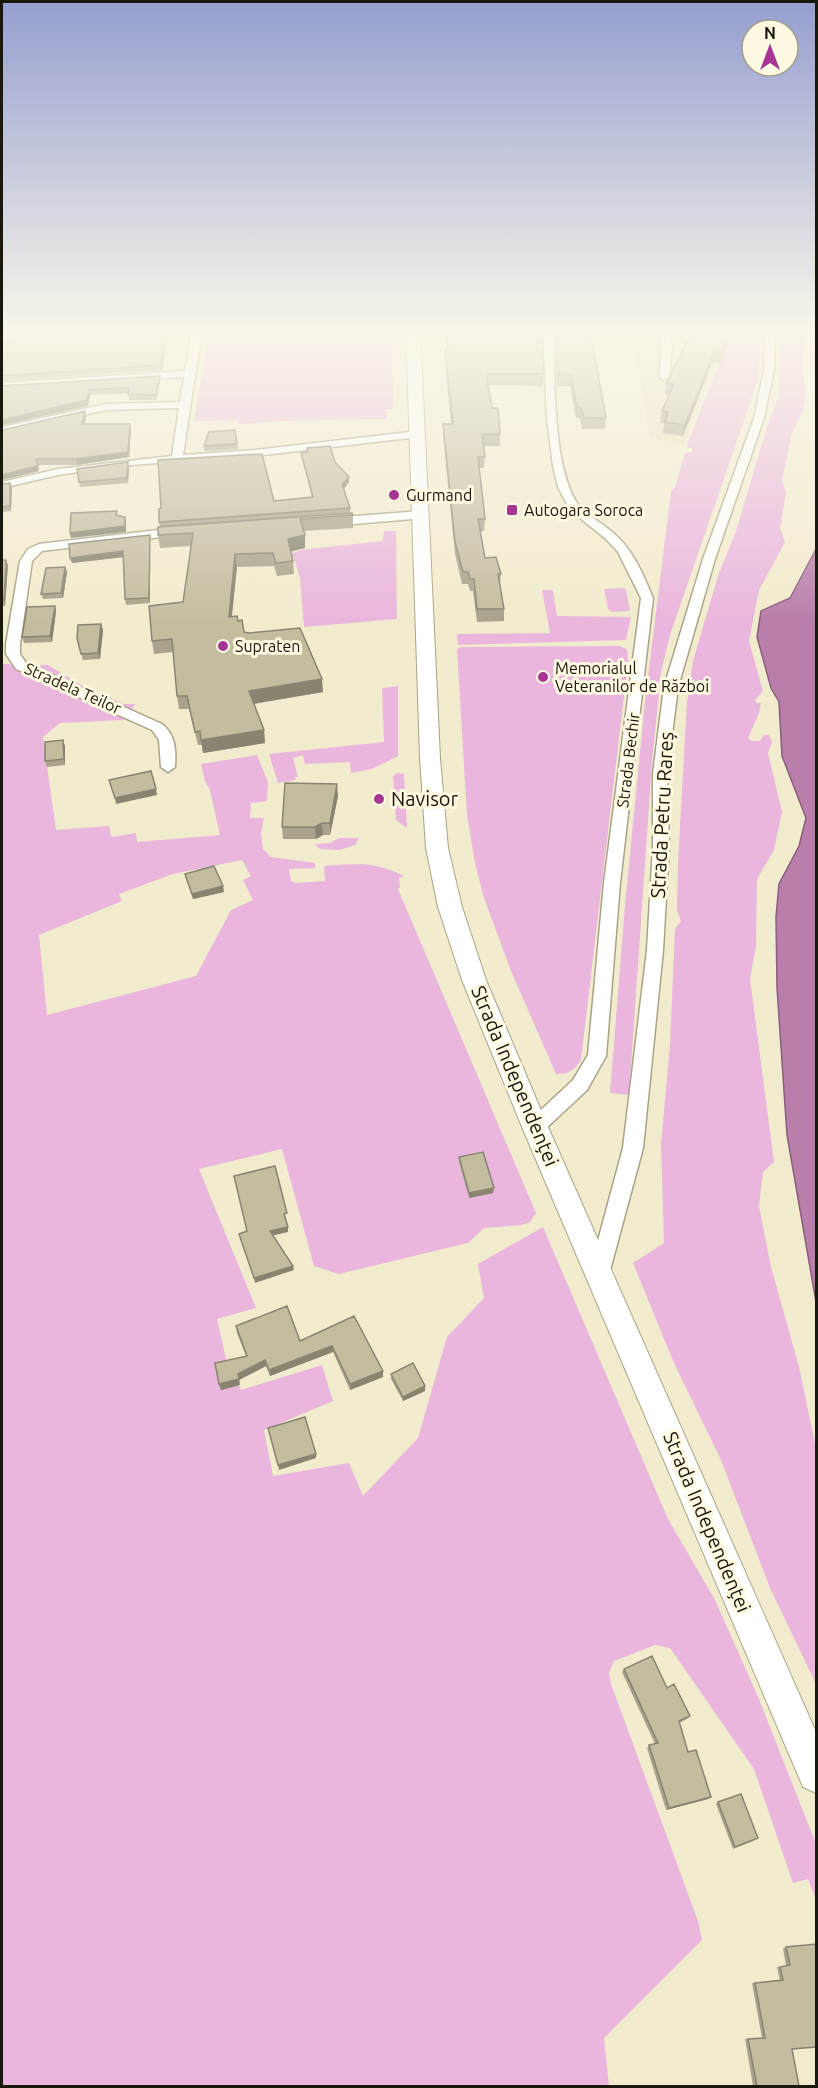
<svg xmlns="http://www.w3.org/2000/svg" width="818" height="2088" font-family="Ubuntu,sans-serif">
<rect width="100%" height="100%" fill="#f2ecce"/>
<!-- built -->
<path fill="#e8e1bb" d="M632,330H727L684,445L650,438Z"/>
<!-- green -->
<path fill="#eab6dd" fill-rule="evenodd" d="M210,330H392L393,409H386L387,419L302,420L239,424L238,420L194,421Z
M732,330H762L758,376L748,409L670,635L661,672L652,762L629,1095L610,1093L625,905L645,702L671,491L675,487L685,453L692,452V448H688L687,445Z
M781,330H803L805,343L802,362L806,397L802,413L792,433L782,481L786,492L780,528L785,542L759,590L749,641L763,691L755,700L756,703H761L759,713L748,738L752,741H760L764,735H769L772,742L768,753L782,812L774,850L757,879L756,946L750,979L774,1162L763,1172L759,1206L771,1267L799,1367L816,1448V1684L770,1588L721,1460L674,1363L633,1263L664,1243L661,1144L670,1045L675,929L681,921L677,911L678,862L687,702L693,661L718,576L736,531L767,427L779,395Z
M384,531H396L397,619L304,627L300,578L292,553L301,550L383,541Z
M623,588L626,589L630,611L612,612L608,609L604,589Z
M542,590H553L557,616L631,617L626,640L458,645L457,634L550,633Z
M619,646L627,649L628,662L581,1060C576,1069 568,1075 556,1074L511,971L484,898L475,863L467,815L457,649L461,647Z
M2,664L48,665L86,688L124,704H135L125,720L60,723L43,737L56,830L109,826L111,837L136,833L137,842L220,835L210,790L205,781L201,764L257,755L268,782L267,801L251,803L250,818H264L261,834L263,849L271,857L315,863V868L289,869L291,881L295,883L325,881L324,866C358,864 373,861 404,876L399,878L400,887L398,889L536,1213L530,1222L522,1225L484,1228L468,1243L339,1274L314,1266L282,1149L199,1169L256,1308L217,1319L227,1363L241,1390L322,1365L333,1401L264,1430L273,1476L349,1463L363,1496L418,1438L447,1337L484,1298L478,1264L543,1227L668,1519L715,1600L759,1699L816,1844V1900L808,1879L793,1883L754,1769L670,1648L655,1645L614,1661L609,1673L611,1684L698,1921L702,1940L604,2038L609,2086H2ZM242,860L251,876L243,880L253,900L231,910L196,976L47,1015L39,935L122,901L119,894L173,874Z
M398,686V756L372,769L351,773L350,762L305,764L303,755L293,758L298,777H295L296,780L278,783L269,754L384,742L382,688Z
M397,773L404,774L407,828L396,820L393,776Z
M339,838H359L355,845L340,850L320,849L315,844L330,843Z"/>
<!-- water -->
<path fill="#b97eac" stroke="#895f7c" stroke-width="1.5" d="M816,549V1302L787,1135L777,988L776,917L779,884L799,846L806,818L782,756L779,702L771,688L757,637L761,611L790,598Z"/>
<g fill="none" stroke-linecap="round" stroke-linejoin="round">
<defs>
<path id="street" d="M42,330H59L2,345V339Z
M192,330H202L183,455L255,450L418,431L423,434L418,437L255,456L131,465L58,475L2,488V482L58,469L172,456L179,408L106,410L2,433V427L106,404L180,402L184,377L2,389V383L185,371Z
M543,330H553C555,377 552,463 577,503C585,515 601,522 612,532C633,549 643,574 653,598L620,883L606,1056L587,1090L542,1132L535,1135L528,1132L526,1127L528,1122L573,1080L588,1055L604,883L641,598L618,552L606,539L570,510L558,487L553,466L547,419Z
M657,330H667L672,347L669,377L664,380L659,377L662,347Z
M765,330H775L774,370L764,418L715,559L678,687L667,774L669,846L663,950L643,1148L609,1274L606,1281L599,1283L592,1281L589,1274L623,1148L647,950L653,846V774L664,687L703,559L754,418L764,370Z
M421,511L425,512V518L330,526L324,522L330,518Z
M183,527L187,528V534L42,551L32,561L20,644V654L26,663L162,724C176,736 176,750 175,767L168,772L161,767L159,740L152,730L16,669L6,654V644L20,561L28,549L39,544Z"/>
<path id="secondary" d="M406,330H420L440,758L448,848L462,907L486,980L548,1127L816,1732V1793L803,1787L522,1127L462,980L438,907L426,848L420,758Z"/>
</defs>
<!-- street casing -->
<use href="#street" stroke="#a9a387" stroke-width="3"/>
<!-- secondary casing -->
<use href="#secondary" stroke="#a9a387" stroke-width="2"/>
<!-- street -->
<use href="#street" fill="#fff" fill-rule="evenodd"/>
<!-- secondary -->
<use href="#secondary" fill="#fff" fill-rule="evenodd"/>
</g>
<!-- wall -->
<path fill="#a8a38a" d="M169,330L162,370L2,381V343Z
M445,330H542L544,374L543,386L488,385L492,408L500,434V446H483L485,457L484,468H479L485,519L484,531H480L485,558L501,574L500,584L504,609V621L477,622L473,591H470L468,584H462L455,554L443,435V424H451L445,360V349H447Z
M555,330H590L606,418L605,429H582L580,418H576L570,386H557Z
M693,330H731L720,364L712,363L683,436L663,433L664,423H660L662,411L669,395H665L666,384Z
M160,376V381L156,400H129L128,393L90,395L88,406L2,425V386Z
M85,411L86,417L85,424L131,429L129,457L77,465H38L39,471L2,480Z
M235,430L238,449L205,451L204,446Z
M307,448L335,462L349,482L344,489L350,508V513L353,515V528L304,531L305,548L291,551L293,561L294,574L277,576L274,566L237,567L232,616L238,621L244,632L323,692L254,704L264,730L265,743L203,753L202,745H198L189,709H179L177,696L173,652L154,654L152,641L183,602L191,546L160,548L158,535L160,527L159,522L274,501L312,497L302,458L301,453L307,452Z
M129,468L128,483L80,487L79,482Z
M2,484L12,488L11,511L2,512Z
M150,535V603L126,605L125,599L124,557L72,563Z
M2,560L8,565L5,606H2Z
M65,567L67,572L63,598L43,599L41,594Z
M55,606L56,611L52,642L24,643L22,637Z
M103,630L100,659L83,660L77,638Z
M65,746V765L47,767L45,761Z
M338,796L330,835H323L316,839H283L282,827Z
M185,874L224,892L193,899L186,879Z
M459,1157L493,1193L469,1198L459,1162Z
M354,1316L383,1371V1377L350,1390L333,1352L270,1376L266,1366L239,1380L240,1385L221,1390L219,1384L246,1356L237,1333L236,1326L300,1341Z
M391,1374L425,1386V1391L403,1401L391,1379Z
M624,1669L667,1688L690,1716L687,1719L679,1723L688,1752L711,1797L708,1799L666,1810L647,1748L649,1745L655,1744L622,1672Z
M718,1802L755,1840L733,1849L716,1804Z
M816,1944L792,2049L799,2086H753L745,2039L762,2038L752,1983L780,1981L777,1967L786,1966L783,1948Z"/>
<!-- shaded-wall -->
<path fill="#888470" d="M11,330H26L12,334Z
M167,330H169L162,370L161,365Z
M730,330H731V334L720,364L722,353Z
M714,352L712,363L683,436L685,425Z
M160,376V381L156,400V395Z
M89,390L90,395L88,406L2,425V420Z
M85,411L86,417L83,429L82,424Z
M130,424L131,429L129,457L77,465L76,459Z
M128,462L129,468L128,483L127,478Z
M38,466L39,471L2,480V475Z
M349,477V482L343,490L342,484Z
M10,483L12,488L11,511L10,506Z
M125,517L126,522V532L71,538L70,533Z
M150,535V603L149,598Z
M305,535V548L289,552L288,539Z
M123,551L124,557L72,563L70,558Z
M235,554L237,567L230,630L229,617Z
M6,560L8,565L5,606L4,600Z
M65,567L67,572L63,598L61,593Z
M55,606L56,611L52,642L50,636Z
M101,624L103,630L100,659L98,653Z
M322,679L323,692L251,704L249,691Z
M264,730L265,743L203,753L201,740Z
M63,740L65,746V765L64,759Z
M337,784L338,796L330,835V823Z
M156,789L157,795L116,804L115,798Z
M322,823L323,835L316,839L315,827Z
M223,886L224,892L193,899L192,894Z
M494,1188L493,1193L469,1198V1193Z
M288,1227V1232L271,1236L270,1231Z
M293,1266L294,1270L255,1283L254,1278Z
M332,1346L333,1352L270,1376L269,1370Z
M265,1360L266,1366L239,1380L238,1374Z
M383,1371V1377L350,1390V1384Z
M239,1379L240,1385L221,1390L219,1384Z
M425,1386V1391L403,1401V1397Z
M316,1454V1458L279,1470L278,1465Z
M711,1797L708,1799L666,1810L669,1808Z"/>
<!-- building -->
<path fill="#c3bda0" stroke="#888470" stroke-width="1.5" d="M82,330H167L161,365L2,376V343L43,331Z
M446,330H542L544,374H486L492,408H498L500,434H482L485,457H478L485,519H478L485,558L496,557L501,574H498L504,609H477L474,579H470L468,572H463L455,542L443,424H453L445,349H448Z
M556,330H590L606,418H584L581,407H577L571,375L558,374Z
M693,330H730L722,353L714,352L685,425L665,422L668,412L662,411L674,384H666Z
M160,376L156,395L128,394L129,388L89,390L87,400L2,420V386Z
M85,411L82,424H130L128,452L76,459H36L38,466L2,475V430Z
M235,430L237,444L204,446L209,432Z
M330,446L335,462L349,477L342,484L350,508L159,522V509L161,508L158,460L262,454L274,501L313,497L301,453L308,452L307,448Z
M128,462L127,478L79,482L77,469Z
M10,483V506L2,507V484Z
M117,511L116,515L125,517V526L70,533L71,513Z
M352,513L353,515L300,519L305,535L288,539L293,561L276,563L273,553L235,554L229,617L237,616L238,621L242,620L244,632L249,633L300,628L322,679L249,691L264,730L201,740L200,731L195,732L187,696H177L172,639L152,641L149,606L183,602L193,533L158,535V527Z
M150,535L149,598L125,599L123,551L70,558L69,544Z
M2,560H6L4,600H2Z
M65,567L61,593L41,594L46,568Z
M55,606L50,636L22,637L27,607Z
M101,624L98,653L81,654L77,638L78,625Z
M63,740L64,759L45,761V742Z
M151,771L156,789L115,798L109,780Z
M285,783L337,784L330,823H322L315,827H282Z
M214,866L223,886L192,894L185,874Z
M483,1152L494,1188L469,1193L459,1157Z
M275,1166L287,1213L284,1214L288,1227L270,1231L293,1266L254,1278L239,1234L247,1231L234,1176Z
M287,1306L300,1341L354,1316L383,1371L350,1384L332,1346L269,1370L265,1360L238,1374L239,1379L219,1384L215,1363L247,1356L236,1326Z
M413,1363L425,1386L403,1397L391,1374Z
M305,1417L316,1454L278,1465L268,1428Z
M652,1656L667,1688L674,1684L690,1716L679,1721L688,1752L696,1750L711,1797L669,1808L649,1745L658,1743L624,1669Z
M741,1794L758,1838L735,1847L718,1802Z
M816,1944V2047L792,2049L799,2086H757L748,2039L765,2038L755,1983L783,1980L780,1967L790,1965L786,1947Z"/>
<!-- sky -->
<linearGradient id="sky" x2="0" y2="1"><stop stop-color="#959ed0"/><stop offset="0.53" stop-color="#f9f6e9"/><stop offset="1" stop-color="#f9f6e9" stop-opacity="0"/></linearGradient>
<rect width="818" height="622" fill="url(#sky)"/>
<!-- markers -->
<g fill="#a53693" stroke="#fef9e1" stroke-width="2">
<circle cx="394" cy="495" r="6"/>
<rect x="506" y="504" width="12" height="12" rx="3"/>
<circle cx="223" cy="646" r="6"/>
<circle cx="543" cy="677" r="6"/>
<circle cx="379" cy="799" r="6"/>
</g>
<g text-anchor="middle" stroke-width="6" stroke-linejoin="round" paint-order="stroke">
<!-- far-poi labels -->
<g font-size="16" fill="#1a180d" stroke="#fef9e1" text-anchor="start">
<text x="406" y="501">Gurmand</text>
<text x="524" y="516">Autogara Soroca</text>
<text x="235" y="652">Supraten</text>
<text x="555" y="674">Memorialul<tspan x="555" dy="18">Veteranilor de Război</tspan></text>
</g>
<!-- far-street labels -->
<g font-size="16" fill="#1a180d" stroke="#fef9e1">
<text transform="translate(73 688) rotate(24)" y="6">Stradela Teilor</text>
<text transform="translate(628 760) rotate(-83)" y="6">Strada Bechir</text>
</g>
<!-- poi labels -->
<g font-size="20" fill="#1a180d" stroke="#fef9e1" text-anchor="start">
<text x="391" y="806">Navisor</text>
</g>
<!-- street labels -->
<g font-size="20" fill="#1a180d" stroke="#fef9e1">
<text transform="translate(662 815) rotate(-87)" y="7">Strada Petru Rareș</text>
<text transform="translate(515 1076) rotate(67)" y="7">Strada Independenței</text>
<text transform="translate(707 1522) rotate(67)" y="7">Strada Independenței</text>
</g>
</g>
<!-- border -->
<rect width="818" height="2088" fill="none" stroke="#1a180d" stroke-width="6"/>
<!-- north arrow -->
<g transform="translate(770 48)"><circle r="28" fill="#fef9e1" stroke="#a39f8c" stroke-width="1.5"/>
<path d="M0-4.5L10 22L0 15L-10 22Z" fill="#a53693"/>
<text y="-9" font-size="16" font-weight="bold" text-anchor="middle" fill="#1a180d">N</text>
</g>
</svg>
